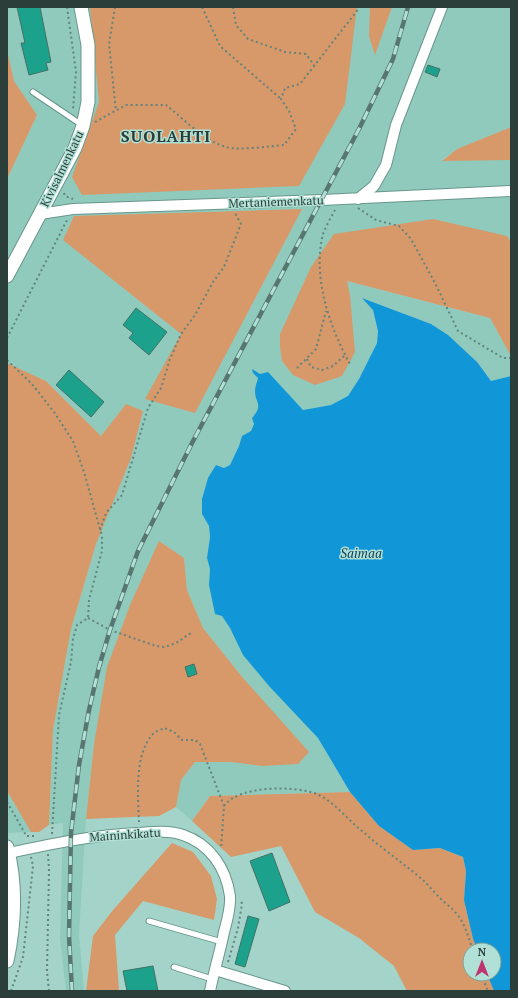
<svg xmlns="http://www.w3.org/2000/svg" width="518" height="998" font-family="'PT Serif',serif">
<rect width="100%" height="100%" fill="#a4d4c9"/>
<!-- built -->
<path fill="#90cabc" d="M7,7H511V127L457,149L442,160H511V242L507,236L346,281L490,318L511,356V376L491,381L448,335L431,324L363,298L373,310L378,331L377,343L359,379L348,396L331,405L303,410L290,397L260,374L253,373L258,378L255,391L259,404L254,424L251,431L242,436L239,446L230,465L224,468L216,465L202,514L209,526L210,537L207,558L210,569L209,585L222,616L230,628L243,655L318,738L350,792L210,796L192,821L176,807L181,780L195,762H232L262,766L243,678L203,628L187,590L184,558L159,541L94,744L86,819L79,935L84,991H66L60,938L63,823L49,825L53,730L71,629L96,544L126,404L101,436L46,381L7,363V179L37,115L14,81L7,50Z
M7,791L14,803L31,832L7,833Z"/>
<!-- green -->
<path fill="#d79969" d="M90,7H357L345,104L299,186L82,195L72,177L99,102Z
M370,7H392L375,55L369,36Z
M7,50L14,81L37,115L7,179Z
M511,127V160L442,161L457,149Z
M302,209L195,413L145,399L181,334L63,240L74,216Z
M433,219L507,236L511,242V356L490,318L347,281L350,295L355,352L342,376L315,385L293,375L282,361L280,347V334L311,267L334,234Z
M7,363L46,381L101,436L126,404L143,411L131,458L96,544L71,629L53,730L49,825L39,832H31L7,791Z
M159,541L184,558L187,590L203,628L243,678L309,752L298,764L262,766L231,762H195L181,780L176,807L159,816L86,819L94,744L107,667L130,605Z
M350,792L379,826L413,850L440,848L463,857L466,871L464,900L473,939L478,950H470V974H487L494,991H407L394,966L359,938L315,912L281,846L231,857L192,821L210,796Z
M172,843L193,852L211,876L217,899L214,920L143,901L115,935L119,991H86L93,936L113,910Z"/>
<!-- water -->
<path fill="#1196d7" d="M362,298L431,324L448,335L477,362L491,381L511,376V991H494L487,974H494V950H478L473,939L464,900L466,871L463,857L440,848L413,850L379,826L350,792L318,738L269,686L243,655L230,628L222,616L215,614L209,585L210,569L207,558L210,537L209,526L202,514V499L208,478L216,465L224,468L230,465L239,446L242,436L251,431L254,424L252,418C264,404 255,403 255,391C255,387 257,382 258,378L253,373L252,369L260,374L268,372L303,410L331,405L348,396L359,379L377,343L378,331L373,310Z"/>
<!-- building -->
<path fill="#1ca28c" stroke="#437066" d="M17,7H40L51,62L46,63L48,70L29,75L21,43H25Z
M428,65L440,69L437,77L425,72Z
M136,308L167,332L149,355L129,338L133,333L123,325Z
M69,370L104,402L91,417L56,385Z
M194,664L197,674L188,677L185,667Z
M272,853L290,902L269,911L250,861Z
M248,916L259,919L245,967L235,964Z
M153,966L158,991H127L123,971Z"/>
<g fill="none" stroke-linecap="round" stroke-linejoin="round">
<defs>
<path id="service" d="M33,92L82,125
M149,921L222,942
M174,967L212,979"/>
<path id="minor" d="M358,199L374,186L386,165L396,125L442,7
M40,214L73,209L322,200L511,191
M9,853C51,844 94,835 137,833C152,832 168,830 183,835C210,844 226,868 230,896C231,908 227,921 224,932C220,952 214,971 210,991
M215,970L285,991"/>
<path id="tertiary" d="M7,276L75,148L83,126L88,102V45L81,7
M7,847C17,886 15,923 7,961"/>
</defs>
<!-- service casing -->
<use href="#service" stroke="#68968c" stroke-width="7"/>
<!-- minor casing -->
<use href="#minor" stroke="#68968c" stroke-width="12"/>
<!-- tertiary casing -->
<use href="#tertiary" stroke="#68968c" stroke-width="15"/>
<!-- path -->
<path stroke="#63837c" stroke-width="2" stroke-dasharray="2 3" stroke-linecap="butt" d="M67,7L76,72L73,110
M115,7L109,44L116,111
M202,7L220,46L281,99
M233,7L236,25L248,39L285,52L306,54L314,65
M95,122L126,105H166C185,120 203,140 226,147C237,151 271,146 284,145L296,129L289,111L281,99L285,88L300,84L360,7
M64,193L65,196L73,199
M358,208L376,220L399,226L411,239L435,283L458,331L503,358H511
M335,210C331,217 326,226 323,234C312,278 330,328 351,366
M7,338L67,220
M307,359L311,367L322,370L333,366L345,355
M7,360L32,384L54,412L73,441L84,472L102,536V551L89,600L88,618
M297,368L316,349L326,311
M100,530L106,513L122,495L148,408L161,388L170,359L181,334L195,315L213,282L224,267L241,224L235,213
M88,618L110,630L156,646L165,647L176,643L191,633
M7,802L27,837
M224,806C238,785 298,785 319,795C335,803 347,819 361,830C381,848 403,863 423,880C429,886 435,893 442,900C446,904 451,907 455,912C465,922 468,937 473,950
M139,822C138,796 134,754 153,734C155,731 161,730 164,728L174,732L182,740H195L200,744L224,806L221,849
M52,834L59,715L71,662L73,639L77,625L88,618
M27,836H37
M48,854L49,870L47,971L49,991
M228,962L238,928L242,904L241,900
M481,974L488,991
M11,991L23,957L33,866L31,857"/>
<!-- service -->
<use href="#service" stroke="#fff" stroke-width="5"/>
<!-- minor -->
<use href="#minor" stroke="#fff" stroke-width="10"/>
<!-- tertiary -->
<use href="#tertiary" stroke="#fff" stroke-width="13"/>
<defs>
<path id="rail" d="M72,991L69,936L71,833L79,765L89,710L99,667L110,630L138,551L192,443L359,129L393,59L408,7"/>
</defs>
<!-- rail casing -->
<use href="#rail" stroke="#58766f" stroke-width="4.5"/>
<!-- rail -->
<use href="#rail" stroke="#b1e1d6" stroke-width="3" stroke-dasharray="9" stroke-linecap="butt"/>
</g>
<g text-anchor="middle" stroke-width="3" stroke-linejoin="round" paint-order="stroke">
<!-- street labels -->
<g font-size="12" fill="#2b3e3a" stroke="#b1e1d6">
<text transform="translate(62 169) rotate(-64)" y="4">Kivisalmenkatu</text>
<text transform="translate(276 202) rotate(-2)" y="4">Mertaniemenkatu</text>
<text transform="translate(125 835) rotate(-4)" y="4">Maininkikatu</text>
</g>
<!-- water labels -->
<g font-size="13" font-style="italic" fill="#0b3b56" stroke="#b1e1d6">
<text x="361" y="558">Saimaa</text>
</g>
<!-- district labels -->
<g font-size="16" font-weight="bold" letter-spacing="1" fill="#2b3e3a" stroke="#b1e1d6">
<text x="166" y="142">SUOLAHTI</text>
</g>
</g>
<!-- border -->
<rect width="518" height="998" fill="none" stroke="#2b3e3a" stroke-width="16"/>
<!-- north arrow -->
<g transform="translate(482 962)"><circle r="19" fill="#b1e1d6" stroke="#7ba098"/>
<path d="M0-3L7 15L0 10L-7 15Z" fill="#be3571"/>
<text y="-6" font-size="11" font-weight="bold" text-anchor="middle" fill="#2b3e3a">N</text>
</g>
</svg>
